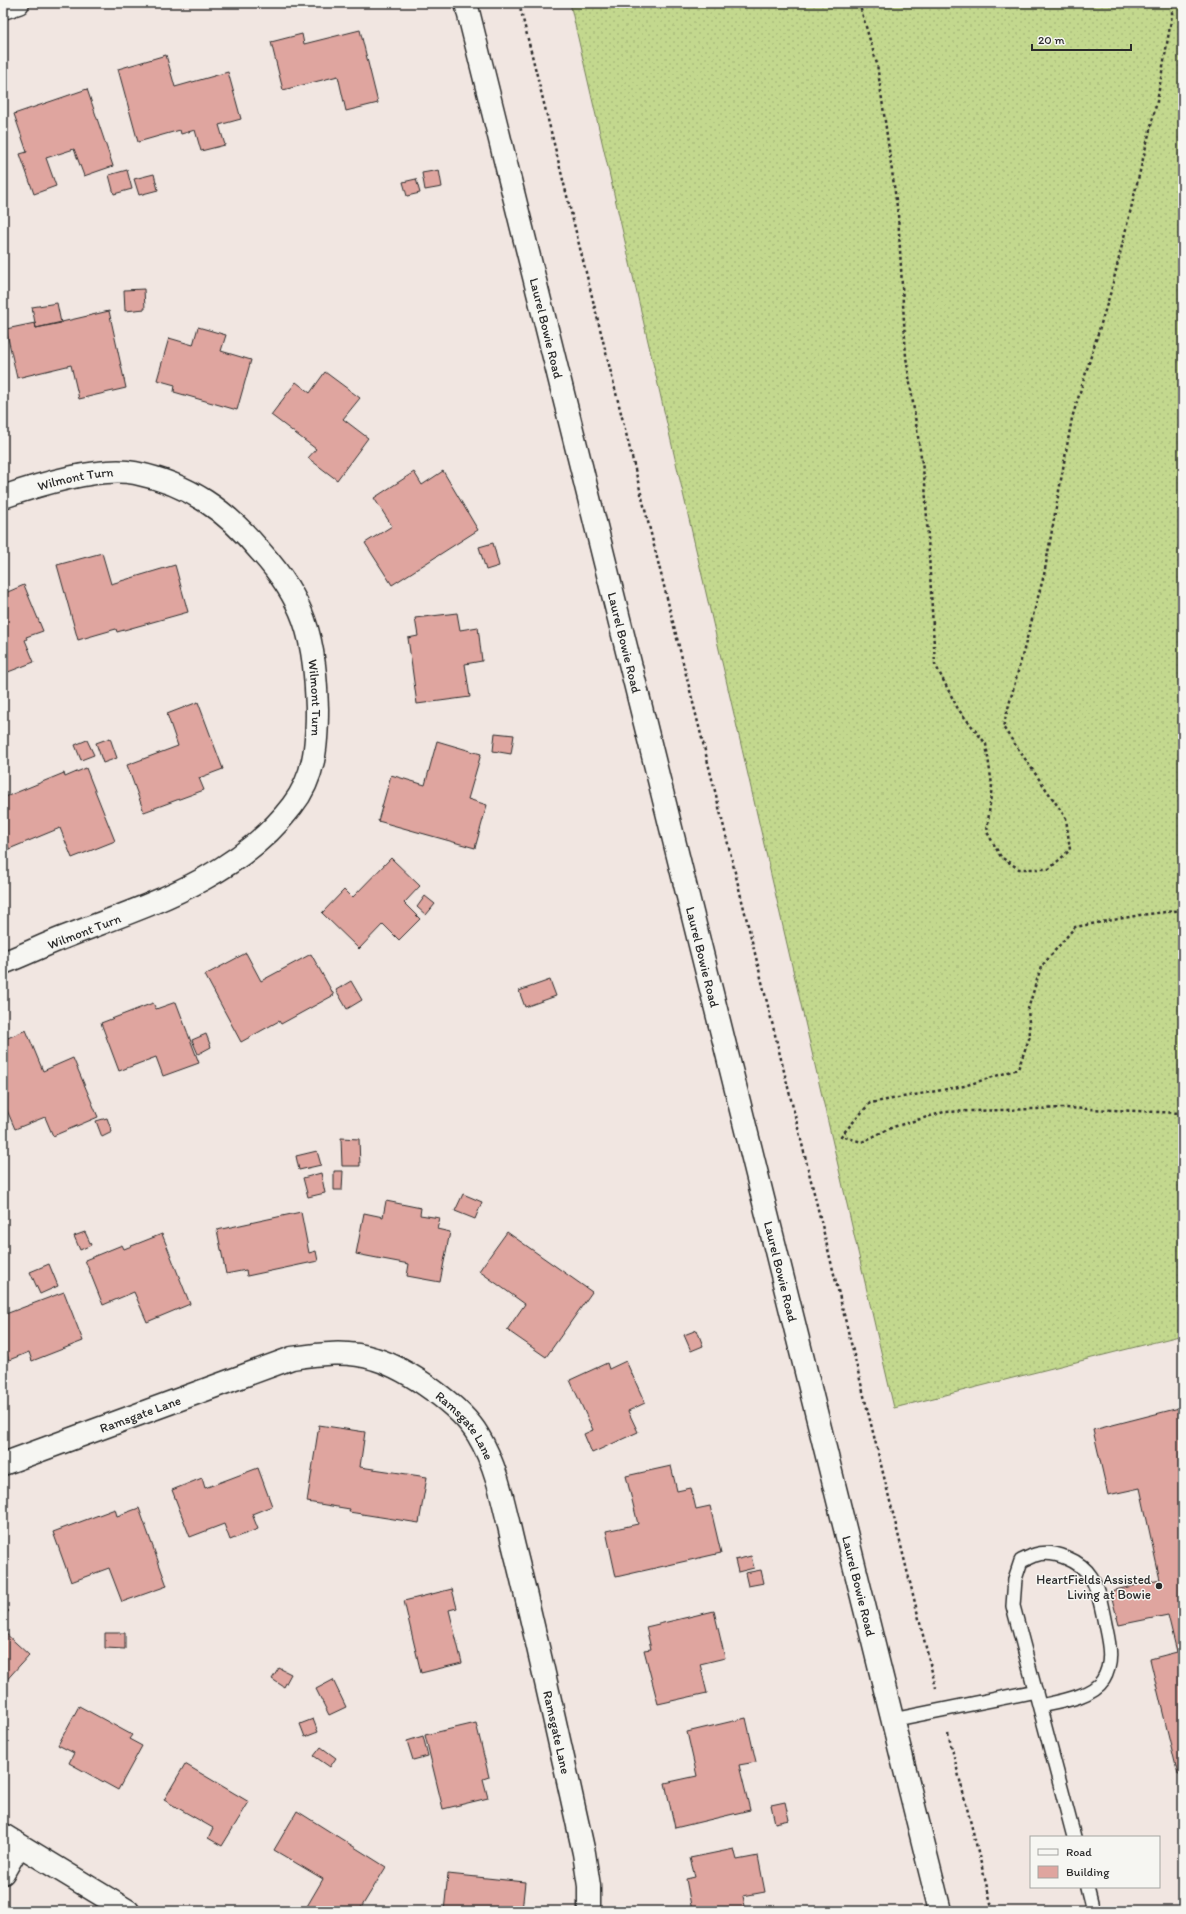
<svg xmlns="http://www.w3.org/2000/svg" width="1186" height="1914" font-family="Itim,sans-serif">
<defs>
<pattern id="grass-dots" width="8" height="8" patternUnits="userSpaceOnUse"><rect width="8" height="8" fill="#c3d88e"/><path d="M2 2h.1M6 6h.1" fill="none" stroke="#a8ba7b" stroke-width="1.8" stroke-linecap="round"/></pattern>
</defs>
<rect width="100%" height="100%" fill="#f1e6e1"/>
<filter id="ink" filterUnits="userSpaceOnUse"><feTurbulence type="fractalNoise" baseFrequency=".025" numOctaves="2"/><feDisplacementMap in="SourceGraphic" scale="8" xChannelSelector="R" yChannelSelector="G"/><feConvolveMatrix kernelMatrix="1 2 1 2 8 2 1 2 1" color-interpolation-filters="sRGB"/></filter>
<g filter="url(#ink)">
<!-- grass -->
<path fill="url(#grass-dots)" stroke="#77825c" d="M570,3H1183V1335L894,1408Z"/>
<!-- building -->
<path fill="#dfa59f" stroke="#2b2b2b" d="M360,30L378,103L346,111L338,76L283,90L271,42L302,34L304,44Z
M166,55L175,87L228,72L241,119L219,125L225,145L201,151L195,130L181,134L180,130L138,142L118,69Z
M87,89L113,166L84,176L74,149L46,158L56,186L34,194L20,154L27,152L14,114Z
M127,170L132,189L114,194L109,175Z
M439,170L442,187L425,190L422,173Z
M154,174L158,190L139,195L134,179Z
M416,179L420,193L407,196L403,182Z
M144,289L145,309L125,311L124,290Z
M57,303L61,323L36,328L32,307Z
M109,311L126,388L79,399L71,365L17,378L6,329L35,323L36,328Z
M198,327L226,335L221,351L251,360L237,410L174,392L175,385L157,380L169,338L193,345Z
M325,372L360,398L343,419L368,438L337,480L308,458L316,449L271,415L296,382L310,393Z
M443,471L478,530L392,585L365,543L392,526L374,498L414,472L422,485Z
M493,543L499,566L486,570L479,547Z
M102,553L111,584L175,565L188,612L117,632L116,629L78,640L57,565Z
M24,585L43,631L26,637L27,639L25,640L34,662L3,674V594Z
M457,613L460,630L478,627L482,661L465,664L470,697L417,704L408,638L418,636L415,618Z
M198,702L223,769L199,778L204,790L144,812L127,765L178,746L167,714Z
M495,733L514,735L511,754L493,751Z
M110,738L117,758L103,763L96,743Z
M87,740L94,755L81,760L75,745Z
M437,741L481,754L468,799L487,805L475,848L378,821L391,775L425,785Z
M86,768L115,841L72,858L60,828L9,849L3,833V798L64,773L65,777Z
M391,858L420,886L404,903L420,919L399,940L383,924L359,949L322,913L344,890L352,898Z
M425,896L435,904L426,915L417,907Z
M246,953L261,981L311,954L334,995L281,1024L279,1021L241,1042L205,975Z
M550,980L556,996L525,1007L519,991Z
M351,981L362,1000L347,1009L336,990Z
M176,1002L199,1063L163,1076L156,1057L119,1071L101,1023L153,1003L156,1009Z
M26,1030L43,1071L73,1058L98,1117L53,1136L45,1117L15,1129L3,1101V1040Z
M206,1034L211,1047L198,1054L192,1040Z
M107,1118L112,1132L102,1137L96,1121Z
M341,1138L359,1139L360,1166H342Z
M317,1151L321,1165L299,1170L296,1156Z
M334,1171H343L342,1190H334Z
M321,1173L325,1193L308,1197L303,1178Z
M463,1194L482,1202L475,1219L455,1211Z
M386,1201L421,1208L420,1215L440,1218L437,1229L450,1232L440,1282L407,1276L409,1264L356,1254L364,1213L383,1217Z
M301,1212L309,1253L316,1251L318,1261L247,1276L246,1270L226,1274L217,1230Z
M85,1232L91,1245L80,1250L74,1236Z
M507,1232L592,1292L546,1357L507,1330L525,1304L479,1271Z
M162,1234L190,1304L147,1322L134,1292L103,1305L85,1260L122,1245L124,1249Z
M49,1264L58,1286L40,1294L30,1272Z
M64,1292L83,1341L32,1361L29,1352L9,1360L3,1344V1315Z
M697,1330L703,1346L691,1351L684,1335Z
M626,1361L645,1403L628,1411L638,1432L592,1453L584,1434L593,1430L570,1380L607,1363L609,1369Z
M1183,1407V1774L1178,1775L1150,1659L1177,1652L1168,1615L1119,1625L1110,1591L1160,1580L1140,1488L1108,1495L1093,1430Z
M319,1425L365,1432L360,1467L427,1477L419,1523L349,1512L350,1509L307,1502Z
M671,1466L677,1491L691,1488L696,1509L710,1506L721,1553L616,1577L606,1531L638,1524L626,1476Z
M258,1468L272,1506L252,1514L258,1529L230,1540L224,1524L190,1537L172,1490L202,1478L205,1488Z
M139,1508L167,1586L122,1602L109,1568L71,1582L53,1532L115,1509L117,1516Z
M751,1556L754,1568L738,1572L735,1560Z
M761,1570L764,1583L748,1586L745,1573Z
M452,1589L457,1608L449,1610L462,1663L421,1673L404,1601Z
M3,1605L9,1611L3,1617Z
M714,1611L725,1658L700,1664L707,1693L658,1704L644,1650L651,1649L646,1627Z
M3,1631L29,1655L3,1684Z
M105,1633H125V1649L105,1648Z
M279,1668L291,1674L284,1687L272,1679Z
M333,1680L346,1707L329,1715L316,1689Z
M79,1706L132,1735L129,1739L142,1746L118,1790L69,1763L74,1753L58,1745Z
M746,1718L756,1762L739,1765L750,1810L675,1828L665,1783L697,1776L687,1732Z
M313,1719L318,1732L305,1737L300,1724Z
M476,1723L489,1777L483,1779L488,1798L443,1809L425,1735Z
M423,1736L428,1756L413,1760L407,1741Z
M321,1747L336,1758L330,1767L314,1756Z
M185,1764L249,1802L222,1846L208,1838L213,1828L164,1800Z
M785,1802L789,1820L775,1823L771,1805Z
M297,1811L386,1867L359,1911H312L306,1908L323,1879L274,1850Z
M734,1849L737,1860L758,1856L765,1892L743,1896L746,1911H692L686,1879L695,1877L690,1858Z
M448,1874L525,1882L522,1911H444Z"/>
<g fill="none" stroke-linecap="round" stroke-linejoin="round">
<defs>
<path id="lane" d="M1040,1706C1058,1702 1092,1697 1103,1680C1114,1662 1109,1643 1105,1624C1102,1609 1099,1590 1091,1577C1081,1561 1054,1549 1035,1555C1031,1556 1026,1559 1021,1561L1015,1579L1013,1606L1074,1837
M892,1720L1036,1691
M1087,1887L1093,1911"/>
<g id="street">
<path d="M3,8L18,3"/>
<path id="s1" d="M3,497C38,485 98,466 135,473C189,484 226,510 261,552C279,572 295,595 304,620C314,648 316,680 317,709C317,745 315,777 292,806C236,879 147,905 65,937C44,945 24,955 3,963"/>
<path id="s2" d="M3,1464L292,1358C319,1354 348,1350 375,1359C408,1369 461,1406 478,1435C500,1471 506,1518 517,1559C541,1656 562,1754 584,1853L589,1886V1911"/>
<path d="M3,1835L128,1911"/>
<path d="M3,1873L19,1845"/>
</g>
<g id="primary">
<path id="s3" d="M466,3L940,1911"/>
</g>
</defs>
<!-- lane casing -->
<use href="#lane" stroke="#2b2b2b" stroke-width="16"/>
<!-- street casing -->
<use href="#street" stroke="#2b2b2b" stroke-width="25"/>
<!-- primary casing -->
<use href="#primary" stroke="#2b2b2b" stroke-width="25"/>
<!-- path -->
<path stroke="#2b2b2b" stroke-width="2.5" stroke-dasharray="3 3" stroke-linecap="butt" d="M519,3L714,787L936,1688
M859,3L877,64L898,214L906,357L925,483L935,664L958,709L986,744L992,785L987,832L1001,857L1019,869H1049L1070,850L1066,818L1003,727L1044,575L1072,418L1111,291L1157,101L1172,15V3
M1183,910L1140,915L1075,927L1041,967L1028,1009L1030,1036L1018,1069L964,1086L870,1103L841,1136L862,1142L893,1127L944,1112L1064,1108L1183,1113
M948,1733L993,1911"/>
<!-- lane -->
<use href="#lane" stroke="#f6f6f2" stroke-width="13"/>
<!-- street -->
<use href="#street" stroke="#f6f6f2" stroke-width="22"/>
<!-- primary -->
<use href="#primary" stroke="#f6f6f2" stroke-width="22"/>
</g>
</g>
<!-- markers -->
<circle fill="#2b2b2b" stroke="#f6f6f2" stroke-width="1.5" cx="1159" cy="1586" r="4"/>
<g text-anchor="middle" stroke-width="3" stroke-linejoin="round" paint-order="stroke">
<!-- street labels -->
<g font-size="13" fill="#2b2b2b" stroke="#f6f6f2">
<text dy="5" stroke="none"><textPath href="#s3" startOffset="335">Laurel Bowie Road</textPath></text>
<text dy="5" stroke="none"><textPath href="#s1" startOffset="75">Wilmont Turn</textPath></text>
<text dy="5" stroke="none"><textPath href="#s3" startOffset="659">Laurel Bowie Road</textPath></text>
<text dy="5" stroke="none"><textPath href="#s1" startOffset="447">Wilmont Turn</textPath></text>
<text transform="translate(84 931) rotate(-21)" y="5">Wilmont Turn</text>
<text dy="5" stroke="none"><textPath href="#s3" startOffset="983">Laurel Bowie Road</textPath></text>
<text dy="5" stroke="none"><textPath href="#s3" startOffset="1307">Laurel Bowie Road</textPath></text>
<text dy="5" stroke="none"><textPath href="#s2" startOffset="146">Ramsgate Lane</textPath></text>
<text dy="5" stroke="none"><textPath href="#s2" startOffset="506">Ramsgate Lane</textPath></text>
<text dy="5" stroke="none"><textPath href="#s3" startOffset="1631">Laurel Bowie Road</textPath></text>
<text dy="5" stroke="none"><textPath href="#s2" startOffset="830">Ramsgate Lane</textPath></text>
</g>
<!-- poi labels -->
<g font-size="13" fill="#2b2b2b" stroke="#f6f6f2" text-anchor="end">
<text x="1151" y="1584">HeartFields Assisted<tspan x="1151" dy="15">Living at Bowie</tspan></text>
</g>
</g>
<!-- margin -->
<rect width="1186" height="1914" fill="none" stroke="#f6f6f2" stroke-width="16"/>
<rect x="8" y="8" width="1170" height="1898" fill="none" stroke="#2b2b2b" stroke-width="1.5" filter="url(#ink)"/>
<!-- legend -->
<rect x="1030" y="1836" width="130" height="52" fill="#f6f6f2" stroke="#a5a5a2"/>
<rect x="1038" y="1849" width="20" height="6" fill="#f6f6f2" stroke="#a5a5a2"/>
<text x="1066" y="1856" font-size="12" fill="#2b2b2b">Road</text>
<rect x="1038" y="1866" width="20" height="12" fill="#dfa59f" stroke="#a5a5a2"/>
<text x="1066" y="1876" font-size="12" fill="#2b2b2b">Building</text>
<!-- scale -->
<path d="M1032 44v6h99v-6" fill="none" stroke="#2b2b2b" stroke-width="2"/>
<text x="1038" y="44" font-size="12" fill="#2b2b2b" stroke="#f6f6f2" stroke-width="3" paint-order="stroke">20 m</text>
</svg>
